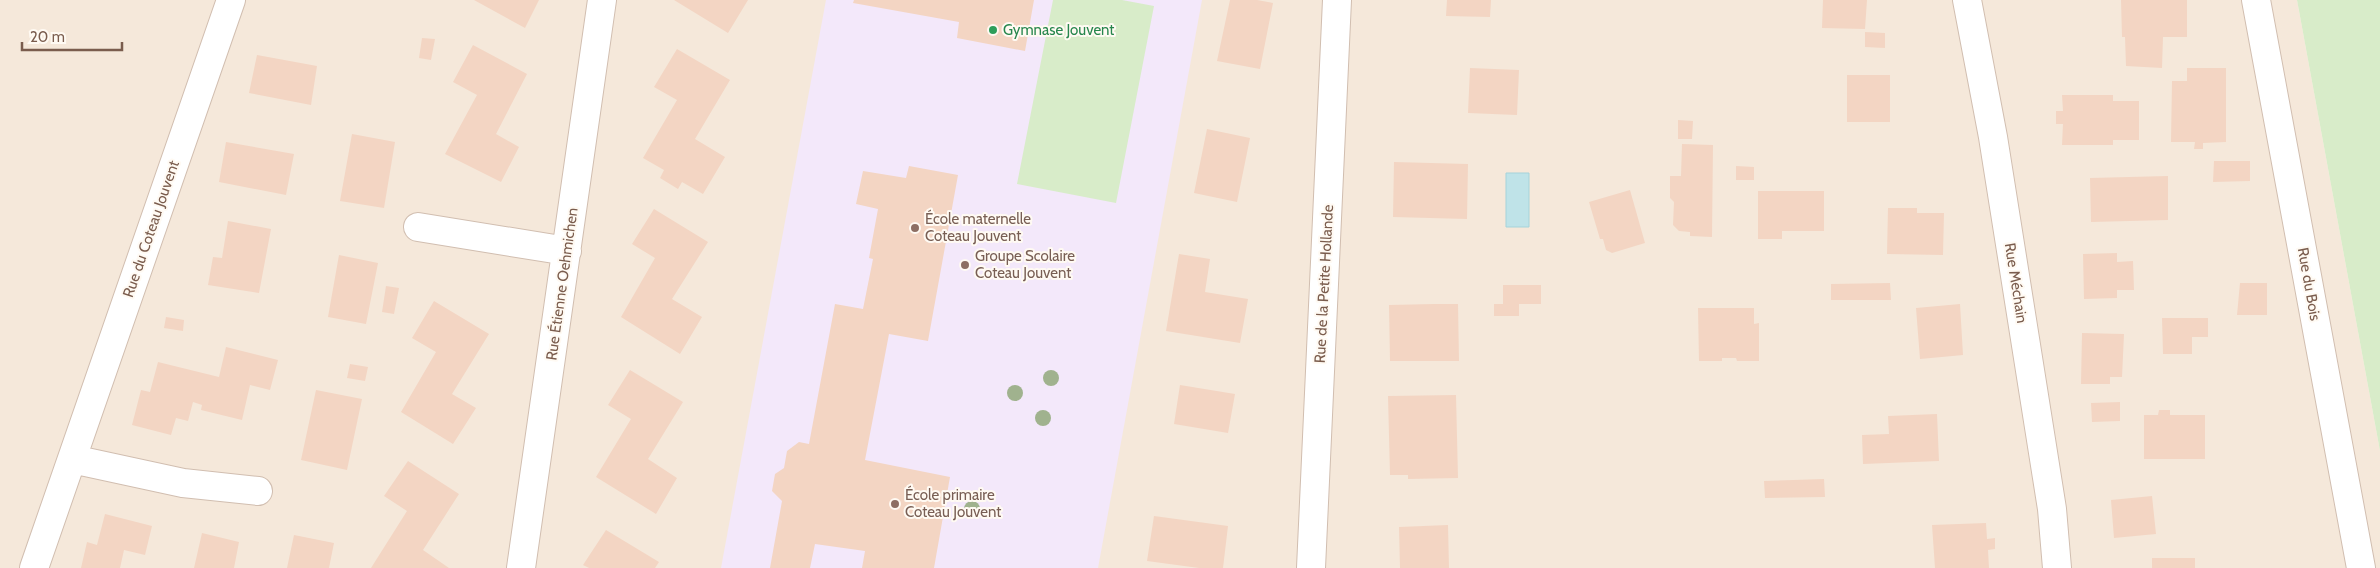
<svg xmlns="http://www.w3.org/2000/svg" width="2380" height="568" font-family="Cabin,sans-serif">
<rect width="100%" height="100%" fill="#fdf6ec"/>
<!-- residential -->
<path fill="#f5e8da" d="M0,0H2297L2380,451V568H0Z"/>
<!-- education -->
<path fill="#f3e8fa" d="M826,0H1202L1098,568H721Z"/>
<!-- green -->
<path fill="#d8ecc9" d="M1053,0H1122L1154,6L1116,203L1017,184Z
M2297,0H2380V451Z"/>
<!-- water -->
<path fill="#bfe3e8" stroke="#a5d3da" d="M1506,173H1529V227H1506Z"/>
<!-- building -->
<path fill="#f3d5c3" d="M474,0H539L525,28Z
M674,0H748L728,33Z
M854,0H1034L1025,51L957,38L959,22L853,3Z
M1230,0H1257L1273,3L1260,69L1217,61Z
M1447,0H1491L1490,17L1446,16Z
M1823,0H1867L1865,29L1822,28Z
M2121,0H2187V37H2163L2162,68L2126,66L2125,37H2122Z
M1865,32L1885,33V48L1865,47Z
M422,38L435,39L431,60L419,58Z
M473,45L527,74L496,134L519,147L501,182L445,154L477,95L453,82Z
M677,49L730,80L695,139L725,157L703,194L682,182L678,189L660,178L664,170L643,158L677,100L654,87Z
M257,55L317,66L311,105L249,93Z
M1470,68L1519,70L1517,115L1468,113Z
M2187,68H2226V142L2203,143V149H2194L2195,142H2171L2172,81H2187Z
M1847,75H1890V122H1847Z
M2062,95H2113V101H2139V140H2113V145H2062L2063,124H2056V111H2063Z
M1678,120L1693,121L1692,139H1678Z
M1207,129L1250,138L1237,202L1194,193Z
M352,134L395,142L384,208L340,201Z
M226,142L294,154L286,195L219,182Z
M1682,144L1713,145L1712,237L1690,236V232L1679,231L1673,225L1674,202L1670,198V176H1681Z
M2214,161H2250V181L2213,182Z
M1394,162L1468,164L1467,219L1393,217Z
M909,166L958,175L928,341L889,334L865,460L950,477L934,568H862L865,551L815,544L810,568H770L782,501L772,491L775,474L784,468L787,451L799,442L809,444L835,304L863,309L873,259L869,258L878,209L856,204L863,171L906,178Z
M1736,166L1754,167V180H1736Z
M2168,176V220L2091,222L2090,178Z
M1630,190L1645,243L1612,253L1606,250L1603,239H1600L1589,202Z
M1758,191H1824V231H1782V239H1758Z
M1888,208H1917V213H1944L1943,255L1887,254Z
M654,209L708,242L672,299L702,317L680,354L621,317L655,258L632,244Z
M228,221L271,229L259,293L208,285L213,257L222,258Z
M2117,253V262L2133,261L2134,290H2117V298L2084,299L2083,254Z
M1179,254L1210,259L1205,292L1248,299L1240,343L1166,331Z
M339,255L378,263L366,324L328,317Z
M1890,283L1891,300H1831V284Z
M2240,283H2267V315H2237Z
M1503,285H1541V304H1519V316H1494V304H1503Z
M386,286L399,288L394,314L382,312Z
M434,301L489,334L452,394L476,408L453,444L401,412L436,352L412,338Z
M1434,304H1458L1459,361H1390L1389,305Z
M1960,304L1963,355L1920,359L1916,308Z
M1698,308H1754V324L1759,323V361H1737L1736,358H1722V361H1699Z
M166,317L184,320L183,331L164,328Z
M2162,318H2208V337H2192V354H2163Z
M2082,333L2124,334L2122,377H2110V384H2081Z
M226,347L278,360L270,390L250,385L242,420L201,410L202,405L193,402L188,421L176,418L171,435L132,425L141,390L150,392L158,362L219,377Z
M350,364L368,367L365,381L347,378Z
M630,370L683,402L648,459L677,478L656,514L596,477L631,419L608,405Z
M1180,385L1235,394L1228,433L1174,424Z
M316,390L362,399L347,470L301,460Z
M1456,395L1458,478L1408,479V475H1390L1388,396Z
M2120,402V421L2092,422L2091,403Z
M2159,410H2170V415H2205V459H2144V415H2158Z
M1937,414L1939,461L1863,464L1862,435L1889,434L1888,416Z
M408,461L459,494L423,550L449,568H371L407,511L384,496Z
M1824,479L1825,497L1765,498L1764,481Z
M2152,496L2156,534L2114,538L2111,500Z
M105,514L152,526L145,555L124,550L120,568H81L87,542L97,545Z
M1154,516L1228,526L1223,568H1199L1147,561Z
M1986,523L1987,539L1995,538V549L1988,550L1989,568H1935L1932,525Z
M1448,525L1449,568H1400L1399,527Z
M606,530L659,562L655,568H589L583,565Z
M202,533L239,542L234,568H194Z
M294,535L334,543L329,568H287Z
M2152,558H2195V568H2152Z"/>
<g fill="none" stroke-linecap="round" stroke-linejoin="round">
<defs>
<path id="minor" d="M1967,0L1993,137L2052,509L2057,568
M2256,0L2361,568
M418,227L567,251
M72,459L183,483L258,491
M34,568L231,0
M521,568L602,0
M1311,568L1337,0"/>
</defs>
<!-- minor casing -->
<use href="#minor" stroke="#d1beb0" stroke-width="30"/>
<!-- minor -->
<use href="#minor" stroke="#fff" stroke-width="28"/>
</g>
<!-- trees -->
<g fill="#a0b28e">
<circle cx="1051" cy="378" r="8"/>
<circle cx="1015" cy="393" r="8"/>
<circle cx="1043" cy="418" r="8"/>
<circle cx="972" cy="509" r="8"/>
</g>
<!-- markers -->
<circle fill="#2e9e5b" stroke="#fffaf3" stroke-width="2" cx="993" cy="30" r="5"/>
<g fill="#8d6e63" stroke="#fffaf3" stroke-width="2">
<circle cx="915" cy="228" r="5"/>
<circle cx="965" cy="265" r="5"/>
<circle cx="895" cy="504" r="5"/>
</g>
<g text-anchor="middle" stroke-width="4" stroke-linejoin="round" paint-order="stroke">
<!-- leisure labels -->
<g font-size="15" fill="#27864d" stroke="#fffaf3" text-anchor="start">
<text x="1003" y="35">Gymnase Jouvent</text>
</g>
<!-- education labels -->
<g font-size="15" fill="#785e54" stroke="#fffaf3" text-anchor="start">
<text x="925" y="224">École maternelle<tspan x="925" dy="17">Coteau Jouvent</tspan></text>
<text x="975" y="261">Groupe Scolaire<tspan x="975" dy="17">Coteau Jouvent</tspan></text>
<text x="905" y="500">École primaire<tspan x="905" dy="17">Coteau Jouvent</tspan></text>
</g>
<!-- street labels -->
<g font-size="15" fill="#7a5c4d" stroke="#fffaf3">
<text transform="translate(151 229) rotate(-71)" y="5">Rue du Coteau Jouvent</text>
<text transform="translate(2016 283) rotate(81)" y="5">Rue Méchain</text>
<text transform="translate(562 284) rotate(-82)" y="5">Rue Étienne Oehmichen</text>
<text transform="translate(1324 284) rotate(-87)" y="5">Rue de la Petite Hollande</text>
<text transform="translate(2309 284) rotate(80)" y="5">Rue du Bois</text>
</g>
</g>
<!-- scale -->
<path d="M22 42v8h100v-8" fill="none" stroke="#7a5c4d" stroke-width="2.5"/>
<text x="30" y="42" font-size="15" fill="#7a5c4d" stroke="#fffaf3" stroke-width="4" paint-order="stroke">20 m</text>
</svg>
